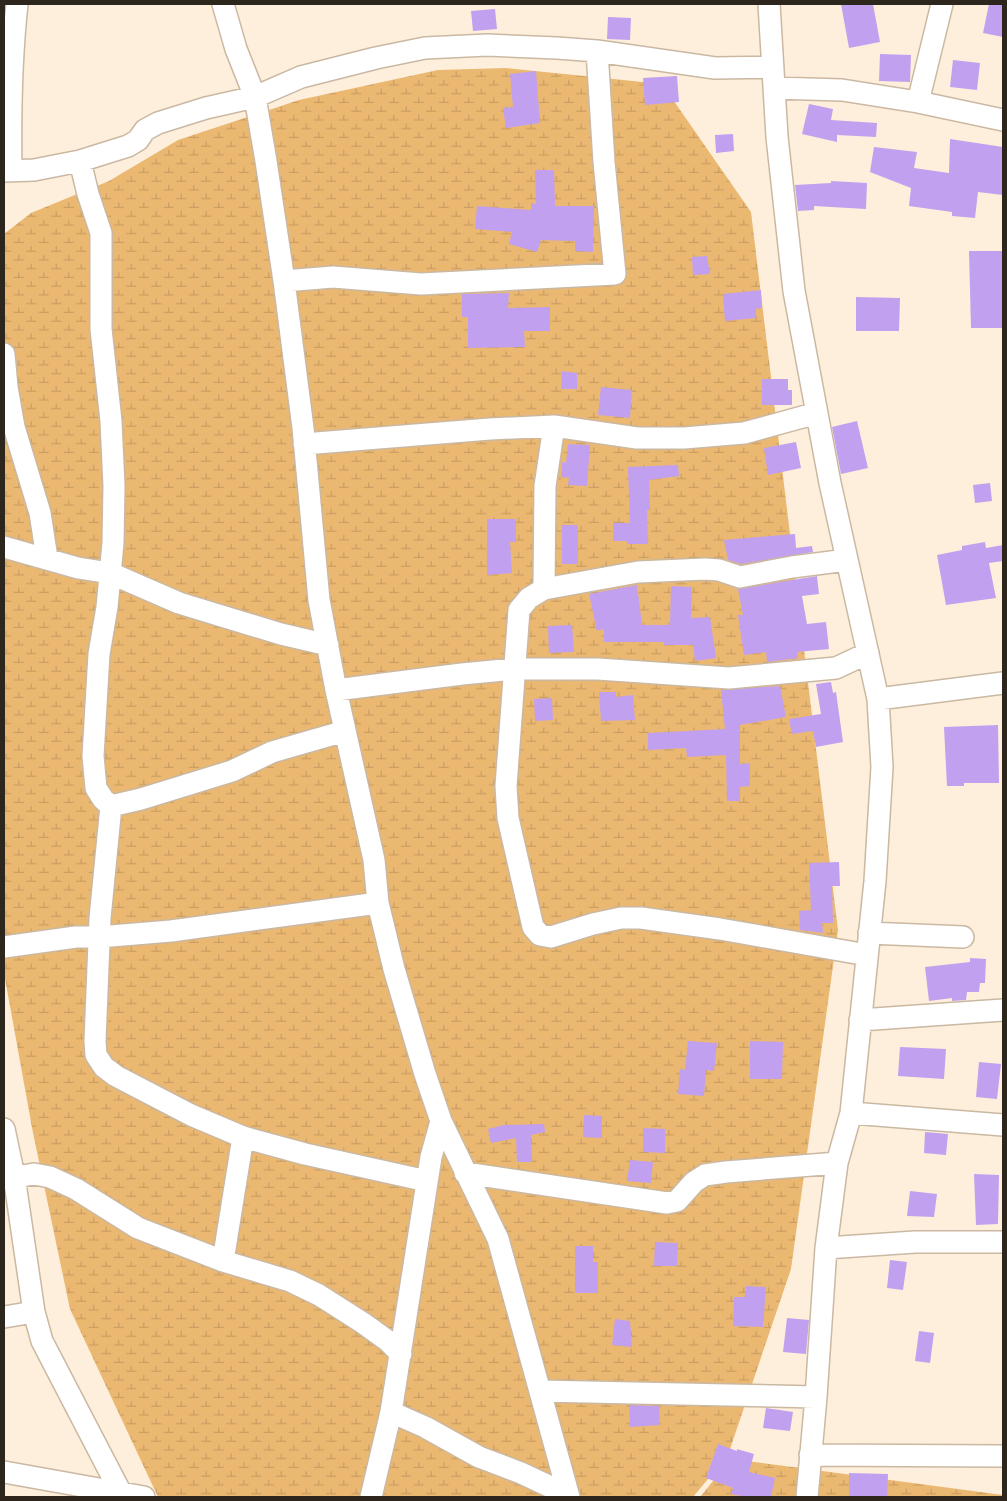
<svg xmlns="http://www.w3.org/2000/svg" width="1007" height="1501" font-family="Roboto,sans-serif">
<defs>
<pattern id="wetland-marsh" width="20" height="14" patternUnits="userSpaceOnUse" patternTransform="scale(1.25)"><rect width="20" height="14" fill="#ebb872"/><path d="M1 5h8M5 5V1M11 12h8M15 12V8" fill="none" stroke="#ca9e62"/></pattern>
</defs>
<rect width="100%" height="100%" fill="#feefdc"/>
<!-- wetland -->
<path fill="url(#wetland-marsh)" d="M506,68L662,84L751,212L838,930L791,1269L728,1455L693,1497H158L70,1309L33,1133L4,973V234L31,213L109,181L178,140L299,100L438,70Z
M731,1459L1003,1495V1497H700Z"/>
<!-- building -->
<path fill="#c1a0ef" d="M841,4H873L880,42L849,48Z
M989,4H1003V37L983,33Z
M495,9L497,29L473,31L471,11Z
M608,17L631,18L630,40L607,39Z
M880,54L911,55L910,82L879,81Z
M953,60L980,63L977,90L950,87Z
M536,71L540,123L506,128L503,108L513,107L510,74Z
M677,76L679,102L645,105L643,78Z
M809,104L833,109L831,120L877,123L876,137L837,135V142L802,134Z
M733,134L734,151L716,153L715,135Z
M950,139L1003,147V195L978,192L975,218L952,216V212L909,206L911,188L870,172L874,147L917,152L914,168L949,173Z
M535,170H554L555,206H594L593,252L575,251V241L541,240L537,252L509,244L512,232L475,229L477,206L531,210V203L536,204Z
M831,181L867,183L866,209L814,206V210L798,211L795,185L831,183Z
M969,251H1003V328H971Z
M707,256L710,274L693,275L692,257Z
M761,290L762,308L756,309V318L725,321L723,294Z
M509,293L508,308L550,307V331H524L525,347L468,348V317H462V294Z
M856,297L900,298L899,331H856Z
M562,371L577,373V389H561Z
M762,379H788V390H792V405H762Z
M601,387L632,390L630,418L598,415Z
M857,421L868,468L841,474L832,427Z
M796,442L801,468L768,475L764,448Z
M568,444L590,445L587,486L568,485L569,478L561,477L562,462L566,463Z
M678,465L679,476L649,480L650,510H647L648,544H627V541H613V523H630L628,467Z
M990,483L992,501L975,503L973,485Z
M487,519H516V542H510L512,573L487,575Z
M562,525H578V564H562Z
M795,534L796,548L812,546L813,552L741,564L728,560L724,540Z
M985,542L986,548L1003,545V561L989,563L996,598L946,605L937,555L962,550V546Z
M817,576L819,594L802,596L807,624L826,622L829,649L797,652L798,658L767,662L766,652L744,655L738,615H743L738,589Z
M637,585L642,625H670L671,586L692,587L691,618L710,617L716,658L695,661L693,645H664V642H604V629L597,631L589,594Z
M572,625L574,652L549,653L548,626Z
M831,682L833,693L836,692L843,742L816,747L813,731L792,734L789,719L821,714L816,684Z
M780,686L786,717L740,725V764L750,763V786L740,787V801H727L726,755L687,757L686,748L648,750V733L725,729L721,690Z
M599,692H616V697L633,695L635,720L601,721Z
M552,698L553,720L535,721L534,699Z
M998,725L999,783H964V786H947L944,727Z
M839,862L840,886H832L833,923H822L823,933L800,930L799,911L811,910L809,863Z
M970,958L986,959L985,983H980L979,992H967L966,1000L952,1001V998L929,1001L925,967L970,962Z
M688,1041L717,1043L714,1071L706,1070L704,1096L678,1094L680,1069L685,1070Z
M750,1041L783,1042L782,1079H750Z
M900,1047L946,1049L944,1079L898,1076Z
M979,1062L1001,1064L997,1099L976,1097Z
M584,1115L602,1116V1138L583,1137Z
M544,1124L545,1132L531,1135L532,1162H517L516,1138L491,1143L488,1129L504,1125Z
M643,1128L665,1129V1153L643,1152Z
M925,1132L948,1134L946,1155L924,1153Z
M630,1160L653,1162L651,1183L627,1181Z
M974,1174L999,1175L998,1224L976,1225Z
M910,1191L937,1194L934,1217L907,1216Z
M655,1242L678,1243L677,1266H654Z
M575,1246H593V1262H598V1293H575Z
M890,1260L907,1262L903,1290L887,1288Z
M746,1286L766,1287L763,1327L733,1326L734,1297H745Z
M787,1318L809,1320L806,1354L783,1352Z
M615,1319L630,1321L632,1347L612,1345Z
M919,1331L934,1333L930,1363L915,1361Z
M629,1405L659,1406L660,1425L630,1427Z
M766,1408L793,1412L790,1431L763,1428Z
M718,1444L737,1451V1449L754,1454L749,1472L775,1478L771,1497H746L731,1494L733,1488L706,1478Z
M849,1473L888,1474L887,1497H849Z"/>
<g fill="none" stroke-linecap="round" stroke-linejoin="round">
<defs>
<path id="minor" d="M223,4L236,49L255,97L266,161L284,281L303,428L319,600L336,690L374,860L378,903L394,969L425,1074L441,1121L498,1239L569,1497
M769,4L777,137L794,291L830,483L878,699L882,767L875,881L851,1113L837,1163L826,1248L816,1397L807,1497
M774,88L842,90L918,102L1003,120
M918,102L942,4
M80,161L88,194L101,233V329L111,421L114,486L113,543L107,607L99,654L93,756L96,788L103,799L111,806L100,918L95,1041L96,1055L104,1067L116,1076L191,1115L243,1137L305,1154L427,1181
M11,170C10,114 11,59 17,4
M4,171L34,170L80,161L128,146L138,140L145,130L158,123L206,108L255,97L301,77L376,58L425,48L487,45L557,48L597,51L715,68L773,67
M284,281L333,277L421,284L615,274L604,162L597,51
M4,354L7,387L14,427L40,513L47,558
M554,426L545,486L544,589L529,598L519,610L506,786L508,818L533,927L540,935L551,937L593,924L621,918H641L720,929L867,955
M304,444L490,429L554,426L637,438H684L744,433L817,413
M4,547L78,568L110,573L179,603L281,634L328,645
M544,589L638,572L705,569L719,570L740,577L792,567L847,560
M336,690L462,674L514,669H598L729,678L836,668L868,653
M878,699L1003,683
M111,806L141,799L232,771L272,752L345,731
M869,933L963,937
M4,947L76,937H99L171,931L378,903
M860,1020L1003,1010
M851,1113L1003,1125
M4,1129L14,1176L34,1312L42,1341L123,1497
M465,1173L667,1203L677,1201L694,1182L705,1175L726,1172L837,1163
M4,1179L34,1174L50,1177L76,1189L138,1228L223,1261L290,1281L319,1295L363,1323L388,1341L401,1354
M826,1248L915,1242H1003
M223,1261L243,1137
M4,1317L34,1312
M540,1391L816,1397
M391,1412L425,1427L479,1457L521,1473L568,1495
M810,1455L1003,1456
M4,1472L144,1497
M371,1497L391,1412L431,1157L441,1121"/>
</defs>
<!-- minor casing -->
<use href="#minor" stroke="#cab8a2" stroke-width="24"/>
<!-- minor -->
<use href="#minor" stroke="#fff" stroke-width="21"/>
</g>
<!-- border -->
<rect width="1007" height="1501" fill="none" stroke="#2d261d" stroke-width="10"/>
</svg>
